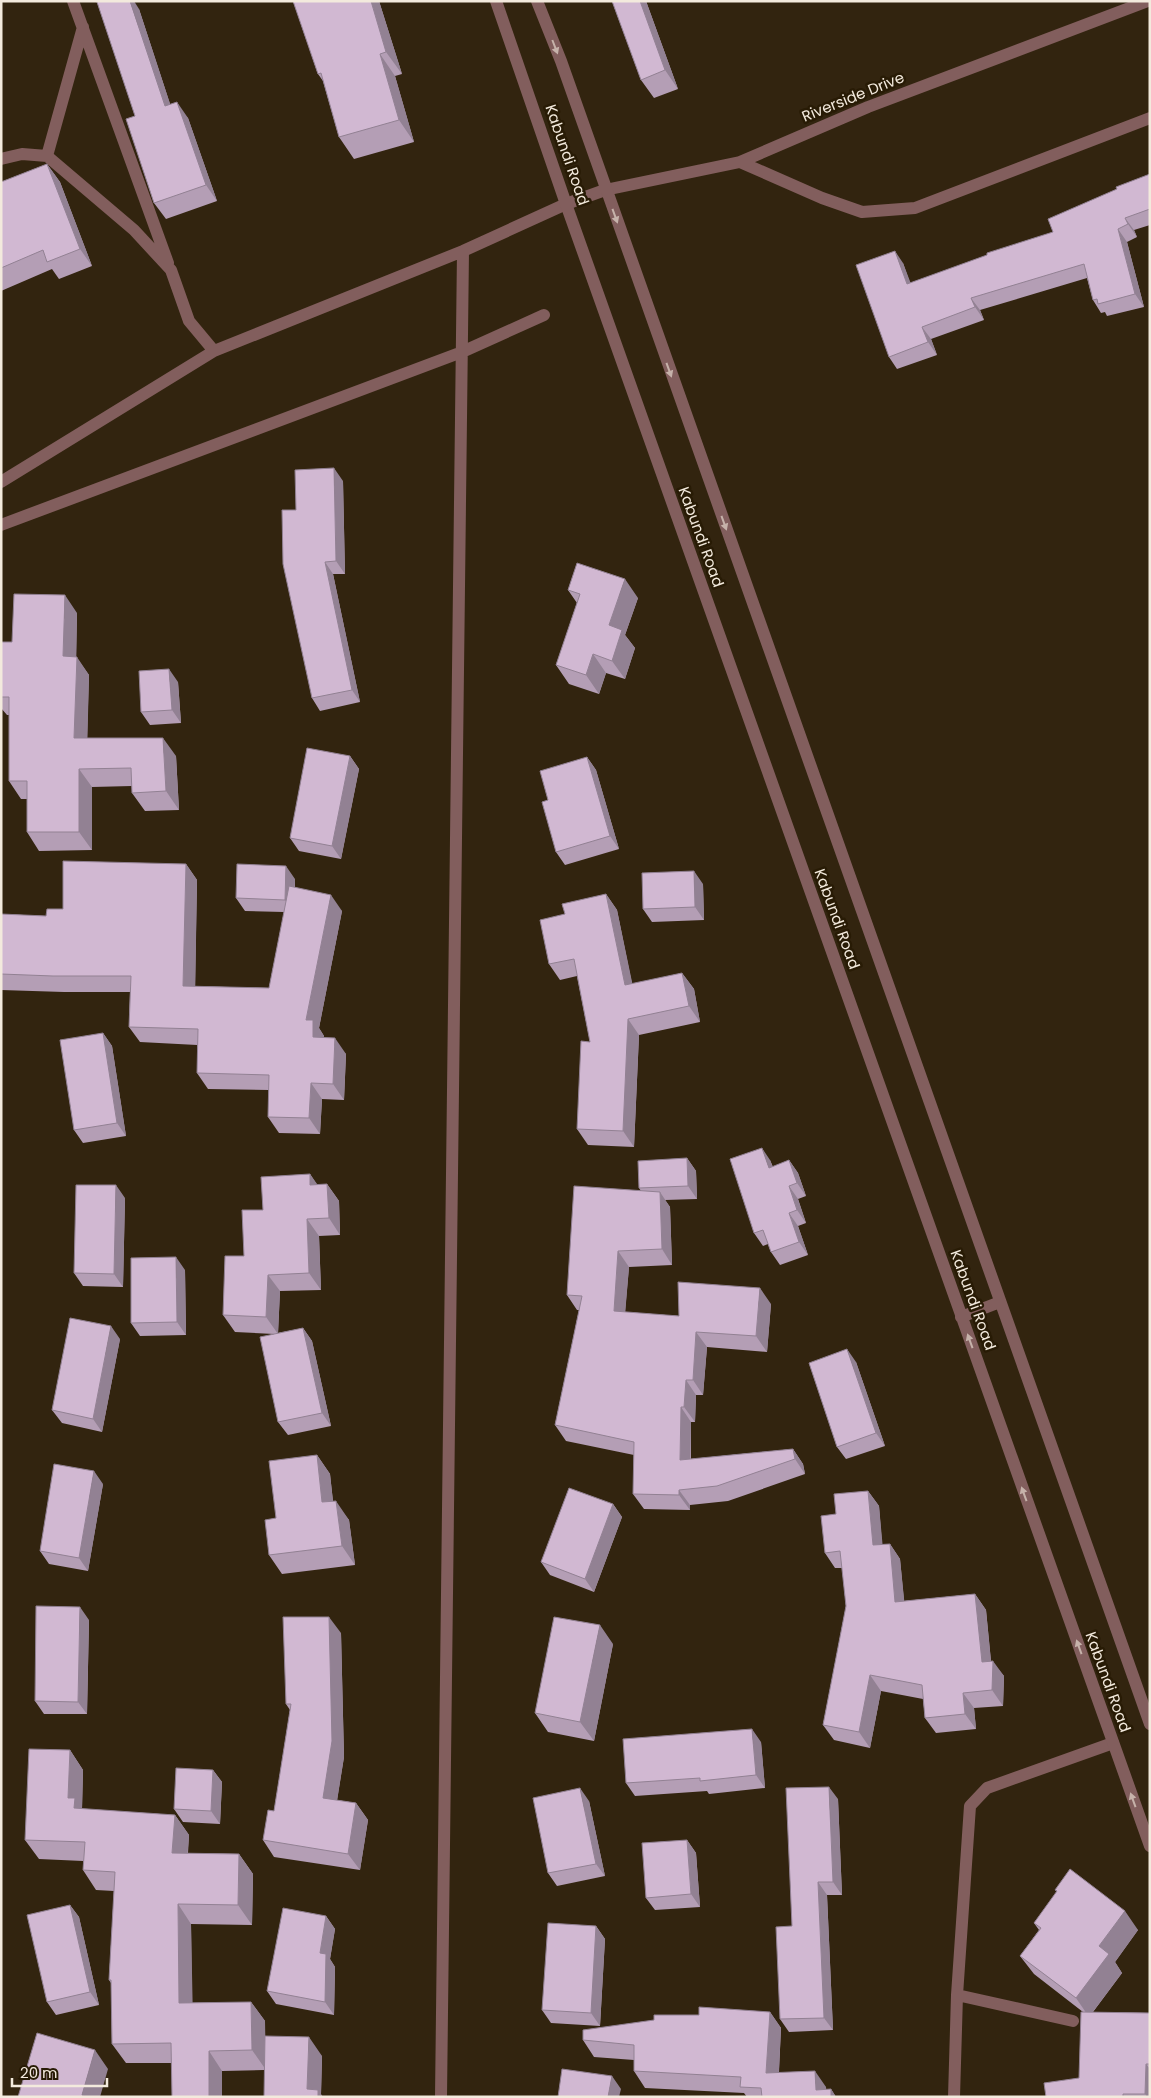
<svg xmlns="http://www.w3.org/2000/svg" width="1151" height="2098" font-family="Poppins,sans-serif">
<rect width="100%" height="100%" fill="#32240f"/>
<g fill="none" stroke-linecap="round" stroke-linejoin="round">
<!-- minor -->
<path stroke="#825e5d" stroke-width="12" d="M73,1L168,263
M47,156L83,27
M1,159L22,154L47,156L134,230L171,270L189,321L214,351
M740,162L822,198L862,212L915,208L1150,118
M1,482L214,351L463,251L566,204L605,190L740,162L868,107L1148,1
M1,525L462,352L544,315
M957,1995L1073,2021
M441,2097L463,251
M954,2097L957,1995L970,1806L987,1788L1113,1743"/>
<!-- tertiary -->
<path stroke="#825e5d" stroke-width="12" d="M496,1L566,204L1150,1846
M537,1L561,61L1150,1724
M961,1317L1000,1302"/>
</g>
<!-- wall -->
<path fill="#b49eb5" d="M293,1H379L402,74L395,76L414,142L354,159L339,137L323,81L318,74Z
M612,1H646L678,89L654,98L641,80Z
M139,9L170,104L188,118L217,201L166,219L154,203L135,116Z
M47,164L60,182L92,266L59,279L52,269L1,291V182Z
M1150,174V225L1134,230L1137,237L1127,242L1144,307L1107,316L1105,312L1101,313L1093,300L1087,278L980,310L984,320L931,339L937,355L897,369L889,357L903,263L910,283L1053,232L1117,189Z
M343,481L345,574H333L360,702L320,711L312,698L296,510Z
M568,590L638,598L625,635L635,648L625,679L606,673L599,694L569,684L556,665L577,603Z
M77,613L76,657L89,675L87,738L176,756L179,810L145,811L132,793V786L92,787V850L39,851L27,832V799H21L9,781V715H7L1,708V642H12Z
M178,682L181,723L150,725L141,712Z
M350,756L359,769L341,859L299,851L290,838Z
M587,757L596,770L619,849L565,865L556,852L548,800Z
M186,864L197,880L195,986L269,988L284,912L245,911L236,898L295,879V887L342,911L319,1028L324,1036V1038L346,1054L344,1100L322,1099L320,1134L279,1133L268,1117L269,1090L208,1089L197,1073V1045L140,1042L129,1027L130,992H64L1,990V914L46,916L63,909Z
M703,884L704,920L652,922L643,909Z
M606,894L617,910L632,984L682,973L694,989L700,1022L639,1035L634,1147L588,1145L577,1129L590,1042L577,976L560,980L549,964L565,914Z
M103,1033L112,1046L126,1136L83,1143L74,1130Z
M687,1158L696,1171L697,1199L665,1200L670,1207L672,1265L629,1267L625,1312L679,1316L771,1304L767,1352L707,1347L703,1395H696L695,1422H691V1459L793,1449L803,1464L805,1474L728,1501L690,1505V1510L644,1509L633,1494L634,1455L566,1441L555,1425L579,1310H577L567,1295L641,1191L639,1188Z
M770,1160L773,1167L789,1160L798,1173L806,1196L798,1199L806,1223L798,1226L808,1255L780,1265L771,1252L768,1244L763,1246L754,1233Z
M310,1174L317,1185L327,1184L339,1201L340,1235L319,1236L321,1290L280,1291L278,1333L303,1328L312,1341L331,1426L288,1435L278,1422L274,1334L235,1332L223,1315L244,1256L263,1210Z
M125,1198L123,1287L83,1286L74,1273Z
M185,1270L186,1335L140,1336L131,1323Z
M120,1339L102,1432L62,1423L52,1410Z
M856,1362L885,1446L846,1459L837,1447Z
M317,1455L330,1474L333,1501L349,1520L355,1565L282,1574L269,1555L276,1518Z
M103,1484L88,1571L49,1564L40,1551Z
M868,1491L879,1506L882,1544H890L900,1559L904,1601L975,1594L986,1610L991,1661L1004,1676L1003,1706L974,1708L976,1729L936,1733L925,1718L923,1699L881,1691L870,1748L834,1740L823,1725L846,1606L842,1568H835L825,1553L836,1514Z
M613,1504L622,1517L594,1592L550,1575L541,1562Z
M89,1620L87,1714H44L35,1701Z
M341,1633L344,1757L337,1800L356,1803L368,1820L360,1870L274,1857L263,1840L274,1811L290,1710L286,1704Z
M613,1644L594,1741L548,1732L535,1713Z
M761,1742L765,1788L709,1794L707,1791L635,1796L626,1783Z
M70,1750L83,1770L82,1809L175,1815L189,1835L188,1853L239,1854L253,1874L252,1925L191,1924L192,2003L251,2002L265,2021V2036L322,2056L321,2094L264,2070L222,2071L172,2063H126L112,2044L111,1983L109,1980L114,1891L96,1890L83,1870V1861L39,1859L25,1840Z
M213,1770L222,1782L220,1824L183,1822L174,1809Z
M838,1799L842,1895H827L833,2030L789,2032L780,2019L792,1926Z
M589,1801L605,1876L557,1886L548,1873Z
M687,1840L696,1853L700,1907L655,1910L646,1898Z
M1055,1890L1138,1930L1115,1962L1122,1973L1093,2012L1150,2013V2097H1046L1079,2078L1083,2012L1034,1974L1020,1956L1039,1930L1034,1923L1057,1892Z
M70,1905L79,1917L99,2005L56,2015L47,2002Z
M326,1916L335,1929L330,1959L335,1967L334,2015L276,2004L267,1991Z
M596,1926L605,1939L600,2026L551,2023L542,2010Z
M770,2012L781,2028L779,2072L826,2087V2090L831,2089L836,2097H747L744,2093L645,2088L634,2071V2060L594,2057L583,2040L699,2015Z"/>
<!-- shaded-wall -->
<path fill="#928193" d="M130,1H134L139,9L176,122L165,106Z
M371,1H379L402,74L386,52Z
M640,1H646L678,89L665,70Z
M380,54L395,76L414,142L399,120Z
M177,102L188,118L217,201L206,185Z
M47,164L60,182L92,266L80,249Z
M1125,218L1134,230L1137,237L1128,224Z
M1118,229L1127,242L1144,307L1135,294Z
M895,251L903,263L916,297L907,284Z
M971,298L980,310L984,320L975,307Z
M922,327L931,339L937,355L928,342Z
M334,468L343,481L345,574L336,561Z
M325,562L333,574L360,702L352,690Z
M625,579L638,598L625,635L635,648L625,679L612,661L609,625Z
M65,595L77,613L76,674L63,656Z
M593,654L606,673L599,694L586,675Z
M77,657L89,675L87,756L74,738Z
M169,669L178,682L181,723L172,710Z
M163,738L176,756L179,810L166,791Z
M350,756L359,769L341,859L332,846Z
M587,757L596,770L619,849L610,836Z
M79,769L92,787V850L79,832Z
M186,864L197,880L195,1002L183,986Z
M286,866L295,879L294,913L285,900Z
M694,871L703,884L704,920L695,907Z
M606,894L617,910L636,1001L625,985Z
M331,895L342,911L319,1028L324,1036V1053L313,1037L306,1020Z
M682,973L694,989L700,1022L689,1006Z
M628,1019L639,1035L634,1147L623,1131Z
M103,1033L112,1046L126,1136L117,1123Z
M335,1038L346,1054L344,1100L333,1084Z
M311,1083L322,1099L320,1134L309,1118Z
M762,1148L770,1160L778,1181L769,1168Z
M687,1158L696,1171L697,1199L688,1186Z
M789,1160L798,1173L806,1196L797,1183Z
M310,1174L322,1191L310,1185Z
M327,1184L339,1201L340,1235L329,1218Z
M116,1185L125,1198L123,1287L114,1274Z
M789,1186L798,1199L806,1223L797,1210Z
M660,1192L670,1207L672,1265L662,1249Z
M789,1213L798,1226L808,1255L799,1242Z
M307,1219L319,1236L321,1290L309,1273Z
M618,1251L629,1267L624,1327L614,1311Z
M176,1257L185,1270L186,1335L177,1322Z
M268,1275L280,1291L278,1334L266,1317Z
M760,1288L771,1304L767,1352L756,1336Z
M111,1326L120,1339L102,1432L93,1419Z
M303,1328L312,1341L331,1426L322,1413Z
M696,1332L707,1347L703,1395L693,1380Z
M847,1349L856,1362L885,1446L876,1433Z
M686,1380L696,1395L695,1422L684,1407Z
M681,1407L691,1422L690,1476L680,1460Z
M793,1449L803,1464L805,1474L795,1459Z
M317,1455L330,1474L335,1521L322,1502Z
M94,1471L103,1484L88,1571L79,1558Z
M679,1490L690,1505V1510L679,1495Z
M868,1491L879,1506L884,1560L873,1545Z
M336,1501L349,1520L355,1565L342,1546Z
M613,1504L622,1517L594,1592L585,1579Z
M890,1544L900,1559L906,1618L895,1602Z
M975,1594L986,1610L992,1672L993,1661L1004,1676L1003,1706L992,1690L982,1662Z
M80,1607L89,1620L87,1714L78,1702Z
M329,1617L341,1633L344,1757L335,1814L323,1798Z
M600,1625L613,1644L594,1741L580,1722Z
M870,1675L881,1691L870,1748L859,1732Z
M963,1693L974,1708L976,1729L965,1714Z
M752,1729L761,1742L765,1788L756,1775Z
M70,1750L83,1770L82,1809L74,1808L68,1798Z
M213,1770L222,1782L220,1824L211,1811Z
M829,1787L838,1799L842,1895L833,1882Z
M580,1788L589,1801L605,1876L596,1864Z
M356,1803L368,1820L360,1870L348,1854Z
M175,1815L189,1835L186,1873L172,1853Z
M687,1840L696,1853L700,1907L691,1894Z
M239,1854L253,1874L252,1925L238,1905Z
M818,1882L827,1895L833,2030L824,2018Z
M178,1904L191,1924L193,2022L179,2003Z
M70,1905L79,1917L99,2005L90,1992Z
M1125,1911L1138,1930L1115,1962L1122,1973L1089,2017L1076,1998L1099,1946Z
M326,1916L335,1929L330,1959L335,1967L334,2015L325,2002L320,1953Z
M596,1926L605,1939L600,2026L591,2013Z
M251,2002L265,2021L266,2070L252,2050Z
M770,2012L781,2028L778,2089L766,2073Z
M309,2037L322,2056L321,2094L323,2097H312L307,2089Z
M95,2050L108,2069L100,2097H83L82,2095Z
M209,2051L222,2071V2097H209Z
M1146,2064L1150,2069V2097H1147L1145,2094Z
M815,2071L826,2087L827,2097L816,2090Z
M612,2076L621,2089L619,2097H608Z
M831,2089L836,2097H831Z"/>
<!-- building -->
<path fill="#d1b8d2" stroke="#928193" d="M100,1H130L165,106L177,102L206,185L154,203L126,119L135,116L97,2Z
M293,1H371L386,52L380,54L399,120L339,137L321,73L318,74Z
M612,1H640L665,70L641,80Z
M47,164L80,249L47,262L43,250L1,268V182Z
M1150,174V209L1125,218L1128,224L1118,229L1135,294L1098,304L1097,299L1093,300L1084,264L971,298L975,307L922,327L928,342L889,357L856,265L895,251L907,284L987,255V253L1053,232L1048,219L1117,189L1116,187Z
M334,468L336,561L325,562L352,690L312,698L283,564L282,510H296L295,470Z
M577,563L625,579L609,625L622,630L612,661L593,654L586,675L556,665L580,594L568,590Z
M14,594L65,595L63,656L77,657L74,738H163L166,791L132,793L131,768L79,769V832H27V781H9V697H1V642H12Z
M169,669L172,710L141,712L139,671Z
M307,748L350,756L332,846L290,838Z
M587,757L610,836L556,852L542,802L548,800L540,771Z
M63,861L186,864L183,986L269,988L289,886L331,895L306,1020H313V1037L335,1038L333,1084L311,1083L309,1118L268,1117L269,1075L197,1073L198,1029L129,1027L131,976H53L1,974V914L46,916L47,909H63Z
M237,864L286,866L285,900L236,898Z
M694,871L695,907L643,909L642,873Z
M606,894L625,985L682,973L689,1006L628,1019L623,1131L577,1129L581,1041L590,1042L574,959L549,964L540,920L565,914L562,904Z
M103,1033L117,1123L74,1130L60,1040Z
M762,1148L769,1168L789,1160L797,1183L789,1186L797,1210L789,1213L799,1242L771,1252L763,1230L754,1233L730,1159Z
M687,1158L688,1186L639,1188L638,1161Z
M310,1174V1185L327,1184L329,1218L307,1219L309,1273L268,1275L266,1317L223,1315L225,1256H244L242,1210H263L261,1177Z
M76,1185H116L114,1274L74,1273Z
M574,1186L660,1192L662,1249L618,1251L614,1311L679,1316L678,1282L760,1288L756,1336L696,1332L693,1380H686L684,1407H681L680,1460L793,1449L795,1459L717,1486L679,1490V1495L633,1494L634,1442L555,1425L582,1296L567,1295Z
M176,1257L177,1322L131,1323V1258Z
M70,1318L111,1326L93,1419L52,1410Z
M303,1328L322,1413L278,1422L260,1337Z
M847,1349L876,1433L837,1447L809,1363Z
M317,1455L322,1502L336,1501L342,1546L269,1555L265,1520L276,1518L269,1461Z
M54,1464L94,1471L79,1558L40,1551Z
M569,1488L613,1504L585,1579L541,1562Z
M868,1491L873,1545L890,1544L895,1602L975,1594L982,1662L993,1661L992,1690L963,1693L965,1714L925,1718L922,1685L870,1675L859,1732L823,1725L846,1606L840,1551L825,1553L821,1516L836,1514L834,1494Z
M36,1606L80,1607L78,1702L35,1701Z
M283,1617H329L332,1741L323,1798L356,1803L348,1854L263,1840L268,1810L274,1811L291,1704H286Z
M554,1617L600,1625L580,1722L535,1713Z
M752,1729L756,1775L700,1781V1778L626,1783L623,1739Z
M29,1749L70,1750L68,1798H75L74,1808L175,1815L172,1853L239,1854L238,1905L178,1904L179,2003L251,2002L252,2050L209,2051V2097H172L171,2043L112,2044L111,1980H109L115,1872L83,1870L85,1842L25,1840Z
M176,1768L213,1770L211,1811L174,1809Z
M829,1787L833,1882H818L824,2018L780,2019L776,1927L792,1926L786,1788Z
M580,1788L596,1864L548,1873L533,1798Z
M687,1840L691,1894L646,1898L642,1843Z
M1070,1869L1125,1911L1099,1946L1109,1954L1076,1998L1020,1956L1041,1928L1034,1923L1057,1891L1055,1890Z
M70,1905L90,1992L47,2002L27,1915Z
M283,1908L326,1916L320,1953L326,1954L325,2002L267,1991Z
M548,1923L596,1926L591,2013L542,2010Z
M699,2007L770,2012L766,2073L815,2071L816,2090L831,2089V2097H762L761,2088L740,2087L741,2077L634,2071V2045L583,2040V2030L654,2020V2015H699Z
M1081,2012L1150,2013V2064H1146L1145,2094H1123V2097H1046L1044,2083L1079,2078Z
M37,2033L95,2050L82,2095L84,2096V2097H18Z
M265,2036L309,2037L307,2089L318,2090V2097H264Z
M562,2069L612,2076L608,2097H558Z"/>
<!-- one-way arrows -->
<defs><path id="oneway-solid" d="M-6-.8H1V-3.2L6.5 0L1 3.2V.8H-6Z" transform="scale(1.25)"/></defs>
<g fill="#c6b2aa">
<use href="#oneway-solid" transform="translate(555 47) rotate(69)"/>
<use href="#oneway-solid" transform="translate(615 216) rotate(70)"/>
<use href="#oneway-solid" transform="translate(669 370) rotate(70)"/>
<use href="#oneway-solid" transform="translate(724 523) rotate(70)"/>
<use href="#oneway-solid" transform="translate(970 1341) rotate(-110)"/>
<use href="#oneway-solid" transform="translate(1024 1494) rotate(-110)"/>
<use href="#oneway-solid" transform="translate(1079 1647) rotate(-110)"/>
<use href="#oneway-solid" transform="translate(1133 1800) rotate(-110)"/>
</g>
<g text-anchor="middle" stroke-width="5" stroke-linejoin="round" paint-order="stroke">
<!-- street labels -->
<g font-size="15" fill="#f3eadd" stroke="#281b05">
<text transform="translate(853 97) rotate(-22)" y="5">Riverside Drive</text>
<text transform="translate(567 155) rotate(71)" y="5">Kabundi Road</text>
<text transform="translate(701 537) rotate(70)" y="5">Kabundi Road</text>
<text transform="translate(837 919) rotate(70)" y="5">Kabundi Road</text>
<text transform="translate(973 1300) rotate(70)" y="5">Kabundi Road</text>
<text transform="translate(1108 1682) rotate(70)" y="5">Kabundi Road</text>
</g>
</g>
<!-- border -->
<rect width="1151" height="2098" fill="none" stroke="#f3eadd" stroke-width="5"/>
<!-- scale -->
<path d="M12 2078v8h95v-8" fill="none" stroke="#f3eadd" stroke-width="2.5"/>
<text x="20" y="2078" font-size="15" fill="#f3eadd" stroke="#281b05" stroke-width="4" paint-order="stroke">20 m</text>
</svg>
